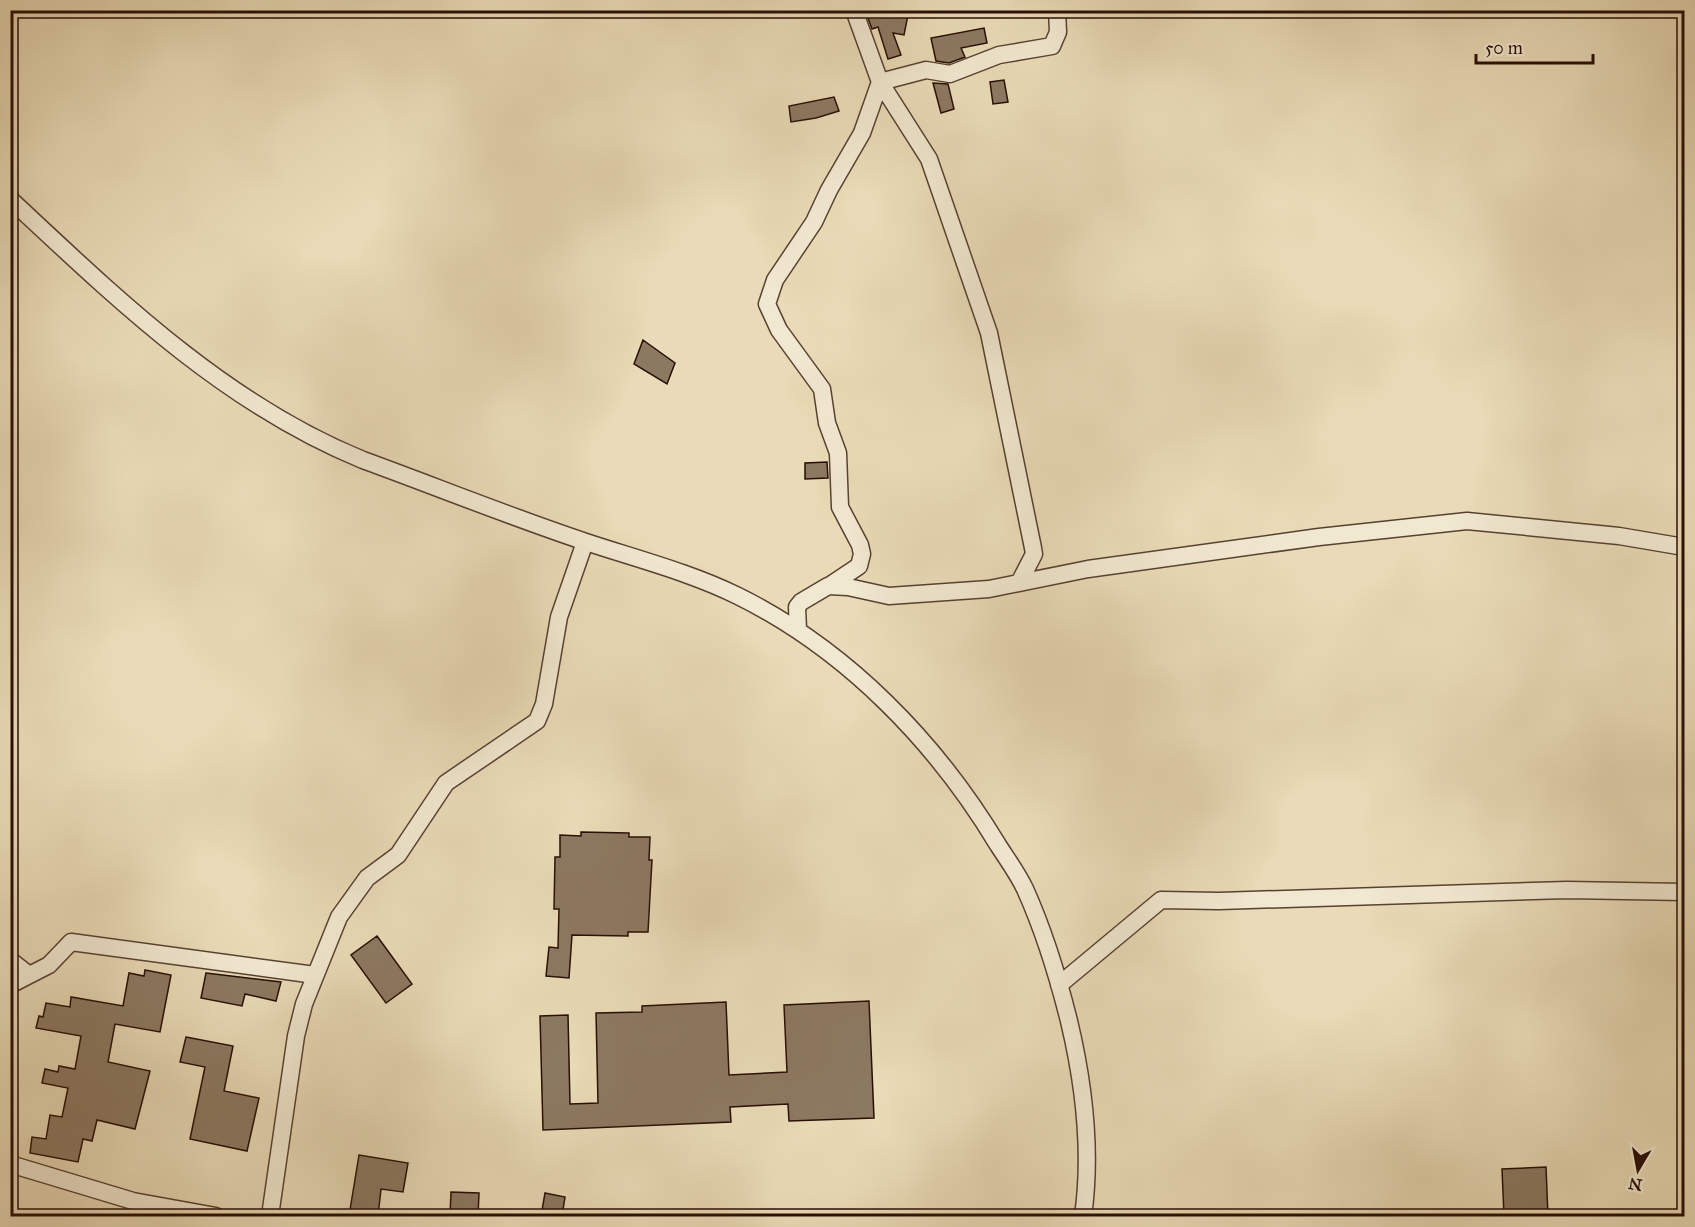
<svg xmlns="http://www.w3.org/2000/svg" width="1695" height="1227" font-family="'IM FELL Great Primer',serif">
<rect width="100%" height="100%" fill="#e9dbb7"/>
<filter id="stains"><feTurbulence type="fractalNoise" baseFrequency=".00333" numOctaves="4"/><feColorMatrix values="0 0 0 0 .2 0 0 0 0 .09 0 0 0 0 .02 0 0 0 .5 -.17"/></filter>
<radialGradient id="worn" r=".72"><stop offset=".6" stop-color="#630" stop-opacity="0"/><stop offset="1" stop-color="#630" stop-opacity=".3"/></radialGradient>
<!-- building -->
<path fill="#8c7962" stroke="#280e06" stroke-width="1.5" d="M865,10H909L904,35L893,33L901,55L888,59L878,27L872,29Z
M984,28L987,43L961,48L965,57L949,63L936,61L931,38Z
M1004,80L1008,102L993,104L990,82Z
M933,83L948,84L954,109L941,113Z
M834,97L839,111L816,118L791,122L789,106Z
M643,340L675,363L667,384L634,364Z
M827,462L828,478L805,479V463Z
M581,832L629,833V837H650L649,860H652L648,932H628V936L572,935L569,978L546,976L549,947L558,948L559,909H554L555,857H560V835L581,836Z
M377,936L412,984L386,1003L351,955Z
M145,970L171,975L160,1032L115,1024L108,1062L150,1071L135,1129L97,1120L92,1141L83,1139L78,1162L30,1153L32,1137L46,1139L50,1115L62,1117L68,1088L42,1083L45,1069L58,1072L59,1066L75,1069L81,1036L36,1028L39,1016L43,1017L46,1003L70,1007L71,997L123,1006L129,973L144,976Z
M206,973L281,982L276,1001L245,994L242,1006L201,998Z
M869,1001L874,1118L789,1121L788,1104L730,1107L731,1122L543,1130L540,1016L568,1015L570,1104L598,1103L596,1013L642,1012V1006L726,1002L729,1075L787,1072L784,1005Z
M186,1037L233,1046L224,1091L259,1098L247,1151L190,1139L205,1067L180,1062Z
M359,1155L408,1163L403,1192L381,1189L378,1216H349Z
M1546,1167L1548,1216H1504L1502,1169Z
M451,1192L479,1193L478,1216H450Z
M545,1193L565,1197L562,1216H541Z"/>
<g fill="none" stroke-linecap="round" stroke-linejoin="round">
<defs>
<path id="street" d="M854,10L880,82L929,159L989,333L1033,548L1034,554L1019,583
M10,199C117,299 225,404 363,460C437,487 511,517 586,542C637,559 689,572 738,596C847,650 936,742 998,845C1007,859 1018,874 1025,889C1044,931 1058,977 1069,1021C1084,1084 1092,1152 1083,1216
M829,586L859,566L862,554L860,545L840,507L838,453L827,423L822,389L779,330L767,304L775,280L814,222L829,190L862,133L880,82L926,70L950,74L999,55L1052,46L1058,32L1057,10
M798,630L797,607L801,602L828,586L848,587L889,596L989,589L1088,569L1319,537L1467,521L1619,536L1684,547
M10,960L29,975
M10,985L49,965L71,942L315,975
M1059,985L1161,900L1219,901L1567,890L1684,892
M10,1164L133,1201L216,1216
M270,1216L296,1036L304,1004L339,917L367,878L398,855L446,783L537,721L544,704L559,617L585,542"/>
</defs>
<!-- street casing -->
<use href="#street" stroke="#584132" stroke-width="19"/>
<!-- street -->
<use href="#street" stroke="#f1e8d0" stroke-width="16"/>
</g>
<!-- margin -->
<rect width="1695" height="1227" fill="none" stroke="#e9dbb7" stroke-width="36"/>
<rect x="12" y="12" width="1671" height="1203" fill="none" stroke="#280e06" stroke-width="3"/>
<rect x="18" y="18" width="1659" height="1191" fill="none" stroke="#280e06" stroke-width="1.5"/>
<!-- north arrow -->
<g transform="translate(1638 1170) rotate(190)" stroke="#f1e8d0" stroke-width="4.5" paint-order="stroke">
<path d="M0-4.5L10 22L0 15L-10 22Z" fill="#280e06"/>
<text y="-9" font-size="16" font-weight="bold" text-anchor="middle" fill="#280e06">N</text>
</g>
<!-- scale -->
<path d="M1476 54v9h117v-9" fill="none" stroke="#280e06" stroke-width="3"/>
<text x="1485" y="54" font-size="18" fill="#280e06" stroke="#f1e8d0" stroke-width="4.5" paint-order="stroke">50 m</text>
<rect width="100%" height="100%" filter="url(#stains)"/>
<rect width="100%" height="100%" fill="url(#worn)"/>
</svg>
